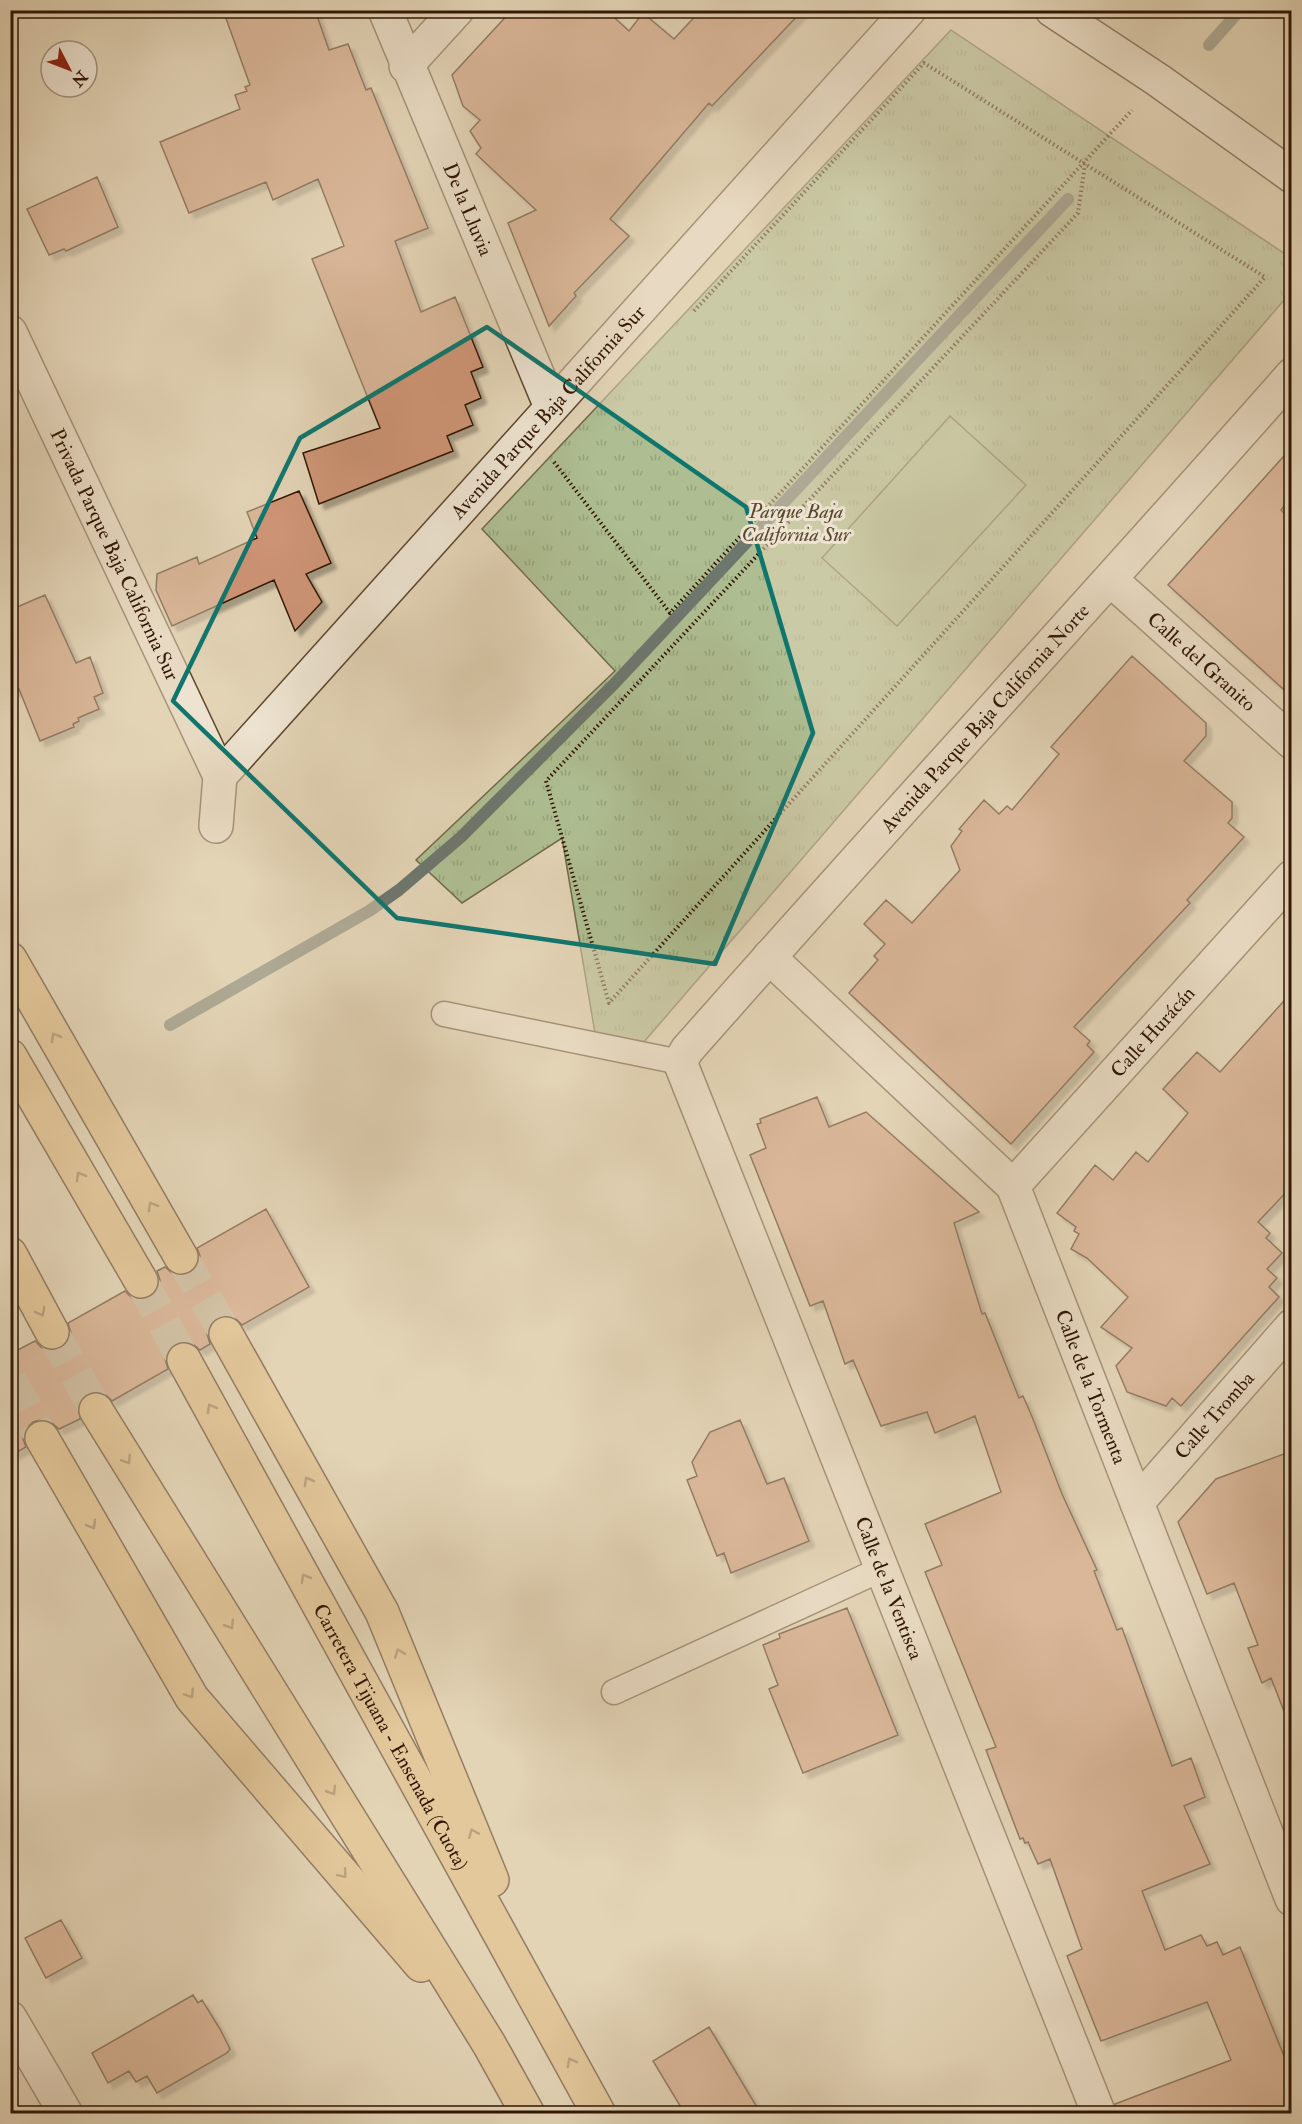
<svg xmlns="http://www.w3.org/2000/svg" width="1302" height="2124" font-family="'IM FELL Double Pica',serif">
<defs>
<pattern id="park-tufts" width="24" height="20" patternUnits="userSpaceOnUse" patternTransform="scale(1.5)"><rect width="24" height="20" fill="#aebe92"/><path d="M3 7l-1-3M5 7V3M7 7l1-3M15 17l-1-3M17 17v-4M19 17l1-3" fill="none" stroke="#96a37c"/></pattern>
<filter id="shadow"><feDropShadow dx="5.5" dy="5.5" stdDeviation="1.5" flood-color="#0004"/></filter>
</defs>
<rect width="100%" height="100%" fill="#e3d4b6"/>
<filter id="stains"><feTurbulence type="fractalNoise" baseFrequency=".00333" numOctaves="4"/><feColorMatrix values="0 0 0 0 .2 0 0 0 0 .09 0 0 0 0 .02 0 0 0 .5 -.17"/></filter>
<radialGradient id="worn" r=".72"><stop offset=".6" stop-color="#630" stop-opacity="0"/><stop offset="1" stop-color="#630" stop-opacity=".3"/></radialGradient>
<!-- park -->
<path fill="url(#park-tufts)" stroke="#706a4b" stroke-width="1.5" d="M951,30L1291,258V292L643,1043L596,1039L562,838L462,903L416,860L615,671L482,529Z"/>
<!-- garden -->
<path fill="#aebe92" stroke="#706a4b" stroke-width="1.5" d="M950,416L1026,485L897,626L822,558Z"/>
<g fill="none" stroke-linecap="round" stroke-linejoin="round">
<!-- stream -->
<path stroke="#6e776e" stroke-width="12" d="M1209,45L1240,10
M170,1025L369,911L399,890L461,837L615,683L1068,199"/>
</g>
<!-- building -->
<path fill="#ce9576" stroke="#311604" stroke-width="1.5" filter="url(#shadow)" d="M223,10H315L329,50L348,44L366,90L371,88L428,228L395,241L421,312L455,297L483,367L471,372L481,398L465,405L473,425L447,436L453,451L319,504L303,453L380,428L312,259L344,246L318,179L273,200L266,182L189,213L160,142L240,109L235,95L247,91L245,87L250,85Z
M512,10H606L629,31L643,13L674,39L701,10H803L712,106L709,103L610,219L629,236L574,293L576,296L549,326L508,223L536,210L476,154L481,148L470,131L480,120L463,106L452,75Z
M97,177L118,227L66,251L64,249L49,255L27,209Z
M1292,447V496L1281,510L1292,521V697L1168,585Z
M299,491L331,563L306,574L322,602L295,631L274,580L172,626L156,590L157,574L197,557L199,564L257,538L247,512Z
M45,595L76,663L90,657L103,693L94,697L99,709L78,718L79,721L73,724L74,727L40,741L19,689L10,692V610Z
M1132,656L1206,723V736L1184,761L1232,802V818L1228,823L1244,837L1187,900L1190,903L1074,1027L1090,1041L1087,1045L1094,1052L1011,1144L849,993L878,960L874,956L885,944L864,924L886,900L912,923L960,870L951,846L962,831L959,829L984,800L999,814L1007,806L1012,810L1059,754L1051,747Z
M1292,992V1186L1258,1222L1270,1233L1266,1238L1282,1253L1267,1269L1277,1278L1269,1287L1279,1297L1181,1406L1172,1398L1166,1406L1127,1392L1116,1366L1132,1348L1101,1327L1128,1297L1087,1258L1071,1249L1079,1234L1074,1231L1076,1227L1057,1213L1095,1165L1113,1180L1136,1152L1148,1162L1188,1113L1163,1089L1197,1052L1220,1072Z
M817,1097L829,1127L866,1112L979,1212L954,1223L982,1314L985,1313L1019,1398L1023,1396L1033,1419L1062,1494L1097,1570L1094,1571L1117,1630L1122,1628L1172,1766L1191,1758L1205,1797L1184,1806L1210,1864L1142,1891L1165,1950L1201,1935L1207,1946L1217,1942L1223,1955L1240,1947L1292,2076V2114H1117L1115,2104L1231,2060L1207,2002L1101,2041L1067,1956L1082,1949L1050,1859L1038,1864L1028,1842L1025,1843L1023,1838L1020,1839L986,1750L996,1747L925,1572L942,1565L925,1524L1001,1492L975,1416L935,1433L927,1412L881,1426L853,1360L845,1364L823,1301L810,1306L750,1155L766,1148L757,1124L761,1123L760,1119Z
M266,1209L309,1287L242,1325L235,1318L226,1315L217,1317L210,1325L207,1334L210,1344L200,1350L193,1344L185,1341L174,1344L168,1351L165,1359L168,1369L112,1401L104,1393L95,1391L87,1394L79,1402L80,1419L59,1429L51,1422L43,1419L33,1422L26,1429L23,1439L26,1447L10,1456V1354L35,1341L42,1348L51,1351L61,1348L68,1341L71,1333L68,1323L125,1291L132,1298L142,1300L150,1297L158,1290L160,1280L157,1271L165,1267L172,1273L180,1276L190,1273L197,1266L200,1256L197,1248Z
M740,1420L767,1484L784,1478L809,1541L731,1573L724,1553L717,1556L687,1480L697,1476L692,1462L710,1432Z
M1292,1451V1724H1289L1271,1678L1262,1683L1248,1648L1258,1645L1234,1583L1207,1594L1178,1522L1216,1479Z
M847,1608L898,1735L803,1773L769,1689L778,1685L763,1645L780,1638L779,1634Z
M61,1920L82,1958L46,1978L25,1938Z
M193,1995L198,2003L202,2000L220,2029L230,2049L227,2053L157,2093L147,2076L136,2082L129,2071L108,2083L92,2053Z
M709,2027L761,2114H685L653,2061Z"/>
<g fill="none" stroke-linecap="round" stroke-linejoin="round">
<!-- motorway-tunnel -->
<path stroke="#bfae92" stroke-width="33" stroke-dasharray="33 16" stroke-linecap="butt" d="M181,1257L226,1334
M141,1281L184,1360
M52,1332L96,1410
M10,1380L42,1438"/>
<defs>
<path id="service" d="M444,1014L680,1062
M614,1692L882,1569"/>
<g id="minor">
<path id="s1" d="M385,10L551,407"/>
<path d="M406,66L457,10"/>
<path id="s2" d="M10,332L220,776"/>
<path id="s3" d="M1111,580L1292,742"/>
<path id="s4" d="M216,826L220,776L909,10"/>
<path id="s5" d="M769,957L1013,1186L1292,1899"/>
<path id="s6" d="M680,1062L1099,2114"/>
<path id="s7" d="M1013,1186L1292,877"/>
<path id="s8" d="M1137,1503L1292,1326"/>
<path d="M10,2018L66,2114"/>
</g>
<g id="tertiary">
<path id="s9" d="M680,1062L687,1050C887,823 1092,602 1292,375"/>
</g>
<path id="secondary" d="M1052,10L1158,80L1292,176"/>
<g id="motorway">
<path d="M10,959L181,1257"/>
<path d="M10,1056L141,1281"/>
<path d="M10,1254L52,1332"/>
<path d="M226,1334L382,1612L492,1880"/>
<path id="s10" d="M184,1360L599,2114"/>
<path d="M96,1410L489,2044L528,2114"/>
<path d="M42,1438L192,1698L421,1965"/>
</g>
</defs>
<!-- service casing -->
<use href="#service" stroke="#5e4630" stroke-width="27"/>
<!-- minor casing -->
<use href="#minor" stroke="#5e4630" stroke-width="36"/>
<!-- tertiary casing -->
<use href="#tertiary" stroke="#5e4630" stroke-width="36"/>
<!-- secondary casing -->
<use href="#secondary" stroke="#311604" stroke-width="36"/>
<!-- motorway casing -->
<use href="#motorway" stroke="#311604" stroke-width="36"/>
<!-- path -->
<path stroke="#311604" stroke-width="4" stroke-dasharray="1.5 3" stroke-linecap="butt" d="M694,311L924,63L1265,277L609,1003L546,781L1078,213L1085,164
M554,462L670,613L1132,110"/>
<!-- service -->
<use href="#service" stroke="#ede3d0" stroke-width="24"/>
<!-- minor -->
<use href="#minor" stroke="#ede3d0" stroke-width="33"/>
<!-- tertiary -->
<use href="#tertiary" stroke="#ede3d0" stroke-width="33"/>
<!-- secondary -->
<use href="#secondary" stroke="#ede3d0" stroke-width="33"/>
<!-- motorway -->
<use href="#motorway" stroke="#e2ba7b" stroke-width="33"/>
</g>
<!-- one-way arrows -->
<defs><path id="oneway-chevron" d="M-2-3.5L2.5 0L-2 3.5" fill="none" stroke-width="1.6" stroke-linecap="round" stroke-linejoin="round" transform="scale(1.5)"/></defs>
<g stroke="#8a6840">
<use href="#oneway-chevron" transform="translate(55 1037) rotate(-120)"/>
<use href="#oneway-chevron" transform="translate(80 1176) rotate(-120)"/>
<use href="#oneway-chevron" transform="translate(152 1206) rotate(-120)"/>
<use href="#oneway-chevron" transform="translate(41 1312) rotate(62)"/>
<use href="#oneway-chevron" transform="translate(211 1408) rotate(-119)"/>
<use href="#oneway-chevron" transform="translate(127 1460) rotate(58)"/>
<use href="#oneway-chevron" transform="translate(308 1481) rotate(-119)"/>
<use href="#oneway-chevron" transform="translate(92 1525) rotate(60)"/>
<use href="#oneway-chevron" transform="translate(305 1578) rotate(-119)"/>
<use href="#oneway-chevron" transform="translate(230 1625) rotate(58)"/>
<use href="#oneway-chevron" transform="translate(399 1653) rotate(-112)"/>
<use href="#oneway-chevron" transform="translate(190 1694) rotate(57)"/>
<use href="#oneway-chevron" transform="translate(332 1791) rotate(58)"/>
<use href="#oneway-chevron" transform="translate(473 1833) rotate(-112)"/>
<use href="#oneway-chevron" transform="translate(343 1874) rotate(49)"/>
<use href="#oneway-chevron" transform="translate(571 2062) rotate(-118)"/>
</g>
<!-- marked area -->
<path d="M0 0H1302V2124H0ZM487,327L746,507L813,733L715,964L397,918L173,701L300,438Z" fill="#e3d4b6" fill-opacity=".55" fill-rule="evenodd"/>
<path fill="none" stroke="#0f766e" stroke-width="4.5" stroke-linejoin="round" d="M487,327L746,507L813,733L715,964L397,918L173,701L300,438Z"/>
<g text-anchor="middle" stroke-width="6" stroke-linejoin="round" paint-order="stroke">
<!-- street labels -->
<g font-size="20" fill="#311604" stroke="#ede3d0">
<text dy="7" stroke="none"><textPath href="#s1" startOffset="216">De la Lluvia</textPath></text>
<text dy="7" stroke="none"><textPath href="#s4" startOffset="540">Avenida Parque Baja California Sur</textPath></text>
<text dy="7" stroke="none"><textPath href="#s2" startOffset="246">Privada Parque Baja California Sur</textPath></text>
<text dy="7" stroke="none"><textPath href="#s3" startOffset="122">Calle del Granito</textPath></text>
<text dy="7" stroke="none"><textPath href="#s9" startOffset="460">Avenida Parque Baja California Norte</textPath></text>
<text dy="7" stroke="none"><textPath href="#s7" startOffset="208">Calle Hurácán</textPath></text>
<text dy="7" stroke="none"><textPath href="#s5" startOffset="550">Calle de la Tormenta</textPath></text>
<text dy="7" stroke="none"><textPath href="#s8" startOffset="117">Calle Tromba</textPath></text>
<text dy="7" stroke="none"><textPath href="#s6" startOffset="566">Calle de la Ventisca</textPath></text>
<text dy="7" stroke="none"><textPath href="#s10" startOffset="430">Carretera Tijuana - Ensenada (Cuota)</textPath></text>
</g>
<!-- park labels -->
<g font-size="20" font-style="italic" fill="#56482f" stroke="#ede3d0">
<text x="796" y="518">Parque Baja<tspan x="796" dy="23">California Sur</tspan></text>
</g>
</g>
<!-- margin -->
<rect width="1302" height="2124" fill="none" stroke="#e3d4b6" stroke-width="36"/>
<rect x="12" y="12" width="1278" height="2100" fill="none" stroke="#311604" stroke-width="3"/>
<rect x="18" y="18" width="1266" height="2088" fill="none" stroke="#311604" stroke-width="1.5"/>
<!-- north arrow -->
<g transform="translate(69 69) rotate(132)"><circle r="28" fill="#ede3d0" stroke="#a2917e" stroke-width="1.5"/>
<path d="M0-4.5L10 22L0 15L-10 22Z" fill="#8f2418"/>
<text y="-9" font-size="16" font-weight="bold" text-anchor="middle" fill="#311604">N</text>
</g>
<rect width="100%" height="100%" filter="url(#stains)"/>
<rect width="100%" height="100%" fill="url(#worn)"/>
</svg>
